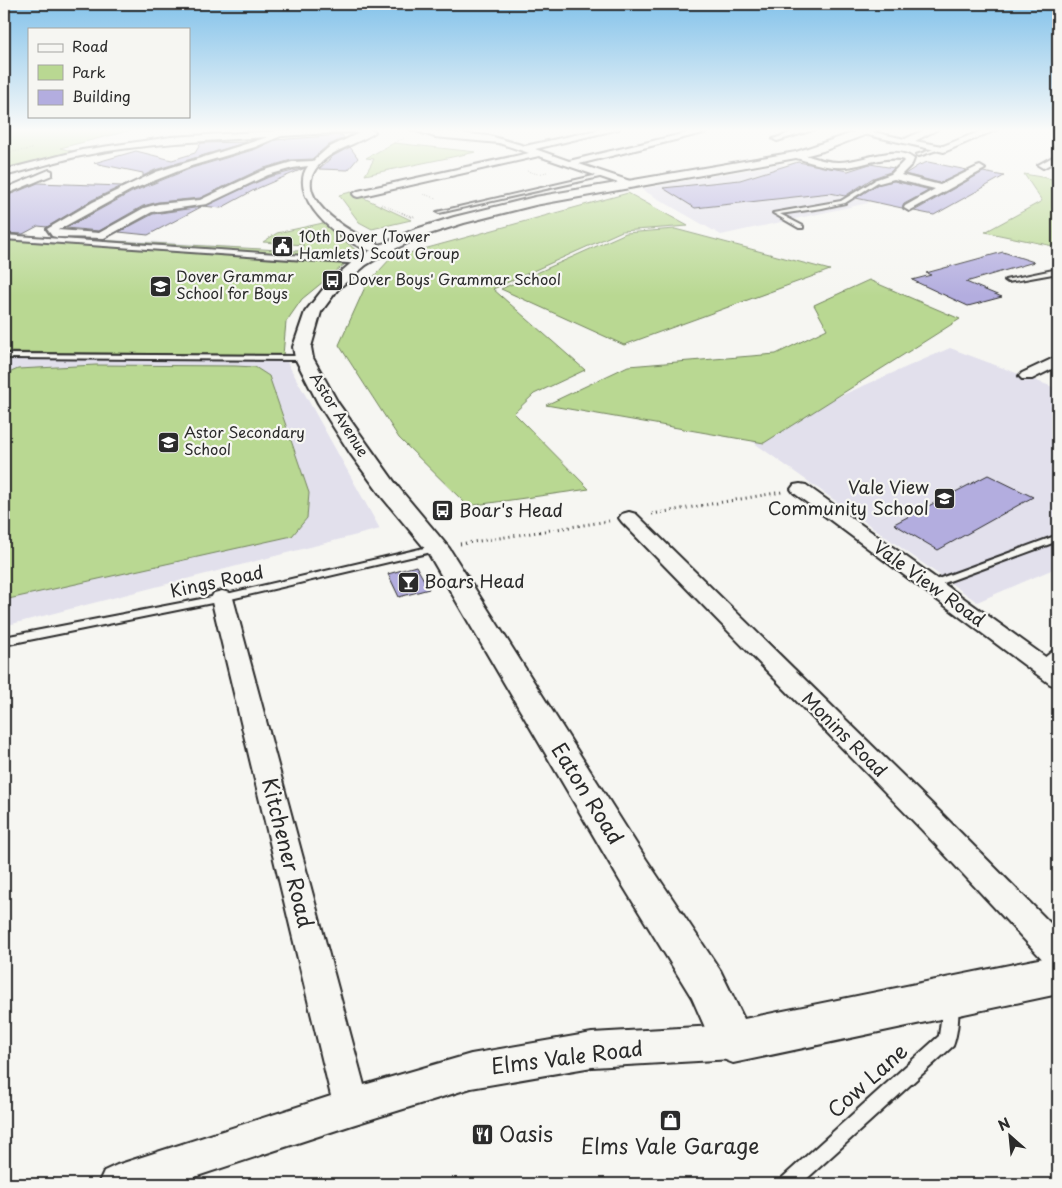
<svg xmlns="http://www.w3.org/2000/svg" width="1062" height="1188" font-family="'Playpen Sans',sans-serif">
<rect width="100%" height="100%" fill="#f6f6f2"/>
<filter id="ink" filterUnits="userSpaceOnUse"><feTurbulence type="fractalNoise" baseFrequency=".02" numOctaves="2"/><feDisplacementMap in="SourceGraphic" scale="10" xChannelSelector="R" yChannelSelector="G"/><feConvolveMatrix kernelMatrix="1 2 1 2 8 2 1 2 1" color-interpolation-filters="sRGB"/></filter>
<g filter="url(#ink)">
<!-- built -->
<path fill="#e2e0ec" d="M779,164L840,182L862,175L896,183L868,196V203L721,235L641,189Z
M4,235L164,242L356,255L302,299L286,322L283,355L380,529L4,626Z
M950,348L1058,389V567L977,602L746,437Z"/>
<!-- green -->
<path fill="#b9d892" stroke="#72825e" d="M136,129L60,148L76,152L4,171V130Z
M394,143L476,152L365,175L374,159L366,158Z
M1024,174L1058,180V247L985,232L1042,201Z
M351,192L411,220L372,229L359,222L339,195Z
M628,193L688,226L622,231L493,289L585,370L534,394L514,413L589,489L468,506L399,438L339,345L366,285L391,258Z
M323,223L357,251L356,255L302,299L286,322L283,355L4,352V235L298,251L304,245L263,242L277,233Z
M675,229L830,270L624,345L501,289L626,233Z
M869,280L960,319L764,443L546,405L628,366L776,354L827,329L814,305Z
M96,365L235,366L255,367L269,376L309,493L307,518L292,536L4,600V375L18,369Z"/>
<!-- building -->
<path fill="#b3addf" stroke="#2b2b2b" d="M342,135L344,138L327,146L312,159L291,160L261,169L200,198L158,202L143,206L99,231L66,228L132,192L192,168L256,149L275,140Z
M247,142L155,170L143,176V173L94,163L136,151L172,160L195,153L201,143Z
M350,147L358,158L348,170L319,169L333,156Z
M798,162L848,171L870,164L894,168L890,172L873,178L845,196L830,193L695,208L663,188L740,180Z
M928,162L967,170L940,183L905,174L919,165Z
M305,168L256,189L221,208L203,206L269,177Z
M983,172L1004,176L934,215L914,211Z
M894,181L930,190L904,204L902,208L856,198L878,184Z
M38,183L122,186L92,200L47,227L38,226L23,234L4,233V197Z
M201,207L148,235L119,232L153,214Z
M1003,252L1034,262L966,282L1002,297L968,306L912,280L931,275L926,273Z
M988,475L1033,497L938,550L894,524Z
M416,566L429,589L399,597L388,574Z"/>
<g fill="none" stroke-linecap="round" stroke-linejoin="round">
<defs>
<path id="service" d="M937,148L940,149L919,156L916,155Z
M602,174L604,176L439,213L437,212Z
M877,179L881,180L845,203L822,208L780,214L803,226V228H799L773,213L841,201Z
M4,235L361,260L364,262L361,264L4,239Z
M1058,269V273L1008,282L1005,280Z
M4,354L304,356L307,358L304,360L4,358Z
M1058,535V541L933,587H927L925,585L927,583Z
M437,545L440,546L442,548L440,550L222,601L4,645V637L222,595Z
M1058,649V659L1046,669H1038L1037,666L1038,663L1054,650Z
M951,997L956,1000C961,1009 957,1036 953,1046L801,1184H779L782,1178L939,1036L943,1005L946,1000Z"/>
<path id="minor" d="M312,129H370L375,132C359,144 334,148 319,165C286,200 361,240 387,247L389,249L387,251C356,259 283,200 308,166L293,168L268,175L207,204L152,212L104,238L56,237L52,236L47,229L93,202L156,172L268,137C205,141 142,143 81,156C55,161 30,170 4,176V170L82,150L171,137ZM346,132L359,133L328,148L313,161L292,162L262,171L200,200L158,204L144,208L99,233L58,230L131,190L191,166L255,147L281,136Z
M410,129L490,136L525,146L602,129H619L535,149L569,161L703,129H719L579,164L630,181L632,183L627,186L539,156L358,197L355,196L353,194L358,191L529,153L499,143L435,137Z
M801,129H816L777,141L773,139Z
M841,129H859L905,139L926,129H938L915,141L943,146L986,129H998L944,152Z
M796,152C810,156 823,162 838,162C861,163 894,143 914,159L912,164L901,175L940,185L977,167L980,166L985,169L909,211L904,208L905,206L935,189L894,179L879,183L874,180L891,174L905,160C885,155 867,165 847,167C828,169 810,162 793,157L792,155Z
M1058,154V160L1043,168L1038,165Z
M49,170L52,171V175L4,195V189Z
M1058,356V366L1032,379H1022L1019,376L1022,373Z
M800,484L806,485L1058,666V687L1050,684L794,493L791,489L794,485Z
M629,512L636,514L942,814L1058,931V968L1047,964L922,830L622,522L619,518L622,514Z
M222,591L230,593L233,598L364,1085L471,1054L592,1033L733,1025L745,1030L750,1042L745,1054L733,1059L592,1067L471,1088L352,1125L173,1184H98L104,1171L117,1165L331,1096L211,598L214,593Z"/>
<path id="tertiary" d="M864,129H880L823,151L796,158L535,205L464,223L423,236L388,252L366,265L338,289L321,312L311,347L313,358L338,403L398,487L449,548L646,859L720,970L744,1019L1058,955V994L733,1063L718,1057L692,998L620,881L427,551L382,497L350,453L318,403L295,358L293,347L305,312L328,283L356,259L378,246L413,230L454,217L535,197L796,152Z"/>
</defs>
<!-- service casing -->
<use href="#service" stroke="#2b2b2b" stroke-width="4"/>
<!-- minor casing -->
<use href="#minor" stroke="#2b2b2b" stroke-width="4"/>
<!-- tertiary casing -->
<use href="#tertiary" stroke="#2b2b2b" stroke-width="4"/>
<!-- path-far2 -->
<path stroke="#2b2b2b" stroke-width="1" stroke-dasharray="0.5 2" stroke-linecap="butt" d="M394,143L405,138
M4,153L33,149
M527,171L538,174L547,172
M424,194L437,199
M381,204L405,214"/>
<!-- path-far1 -->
<path stroke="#2b2b2b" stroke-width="2" stroke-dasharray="0.5 2" stroke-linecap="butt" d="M402,213L412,217L415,216"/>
<!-- path -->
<path stroke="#2b2b2b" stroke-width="3" stroke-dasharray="1 4" stroke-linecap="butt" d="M652,514L782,492
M460,544L609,521"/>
<!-- service -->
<use href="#service" fill="#f6f6f2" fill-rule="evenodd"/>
<!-- minor -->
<use href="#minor" fill="#f6f6f2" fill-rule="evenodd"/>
<!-- tertiary -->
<use href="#tertiary" fill="#f6f6f2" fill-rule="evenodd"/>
</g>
</g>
<!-- sky -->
<linearGradient id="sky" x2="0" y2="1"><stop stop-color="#83c2ea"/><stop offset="0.44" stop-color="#fbfbf9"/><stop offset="1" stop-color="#fbfbf9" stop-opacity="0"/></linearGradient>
<rect width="1062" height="296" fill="url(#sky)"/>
<!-- icons -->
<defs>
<symbol id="civic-square" viewBox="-11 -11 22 22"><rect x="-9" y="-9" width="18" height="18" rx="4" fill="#2b2b2b" stroke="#f6f6f2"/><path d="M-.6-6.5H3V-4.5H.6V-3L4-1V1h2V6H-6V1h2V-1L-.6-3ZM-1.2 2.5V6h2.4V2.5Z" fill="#fff"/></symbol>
<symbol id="bus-square" viewBox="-11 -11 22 22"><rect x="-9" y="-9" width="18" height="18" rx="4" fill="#2b2b2b" stroke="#f6f6f2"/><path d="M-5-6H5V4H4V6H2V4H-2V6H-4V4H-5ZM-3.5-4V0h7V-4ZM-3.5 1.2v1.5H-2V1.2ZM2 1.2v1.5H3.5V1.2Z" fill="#fff"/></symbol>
<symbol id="school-square" viewBox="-11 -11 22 22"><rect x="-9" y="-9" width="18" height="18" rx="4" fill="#2b2b2b" stroke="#f6f6f2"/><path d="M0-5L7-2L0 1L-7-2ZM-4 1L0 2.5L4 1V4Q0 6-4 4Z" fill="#fff"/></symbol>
<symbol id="bar-square" viewBox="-11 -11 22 22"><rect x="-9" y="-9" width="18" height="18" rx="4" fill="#2b2b2b" stroke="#f6f6f2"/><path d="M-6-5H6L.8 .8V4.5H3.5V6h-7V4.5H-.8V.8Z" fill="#fff"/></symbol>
<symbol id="shop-square" viewBox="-11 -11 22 22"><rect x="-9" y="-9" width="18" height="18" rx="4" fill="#2b2b2b" stroke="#f6f6f2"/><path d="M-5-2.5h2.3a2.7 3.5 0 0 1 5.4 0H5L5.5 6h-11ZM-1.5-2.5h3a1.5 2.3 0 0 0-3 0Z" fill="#fff"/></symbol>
<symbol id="restaurant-square" viewBox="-11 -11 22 22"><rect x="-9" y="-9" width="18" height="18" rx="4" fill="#2b2b2b" stroke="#f6f6f2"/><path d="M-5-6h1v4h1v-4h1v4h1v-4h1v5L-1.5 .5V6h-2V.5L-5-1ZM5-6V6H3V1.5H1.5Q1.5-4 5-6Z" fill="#fff"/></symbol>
</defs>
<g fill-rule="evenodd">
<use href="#civic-square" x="270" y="234" width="25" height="25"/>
<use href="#bus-square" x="320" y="268" width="25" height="25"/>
<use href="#school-square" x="148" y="274" width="25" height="25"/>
<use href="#school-square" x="156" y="430" width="25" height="25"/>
<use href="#school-square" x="932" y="486" width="25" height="25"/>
<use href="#bus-square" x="430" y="498" width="25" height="25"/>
<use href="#bar-square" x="396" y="570" width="25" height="25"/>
<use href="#shop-square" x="658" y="1108" width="25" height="25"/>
<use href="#restaurant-square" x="470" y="1122" width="25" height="25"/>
</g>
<g text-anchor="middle" stroke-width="4.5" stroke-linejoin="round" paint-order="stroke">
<!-- far-poi labels -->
<g font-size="15" fill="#2b2b2b" stroke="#f6f6f2" text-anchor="start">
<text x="299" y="242">10th Dover (Tower<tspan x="299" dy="17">Hamlets) Scout Group</tspan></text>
<text x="176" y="282">Dover Grammar<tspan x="176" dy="17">School for Boys</tspan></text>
<text x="348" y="285">Dover Boys' Grammar School</text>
<text x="184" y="438">Astor Secondary<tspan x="184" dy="17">School</tspan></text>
</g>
<!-- far-street labels -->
<g font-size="15" fill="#2b2b2b" stroke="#f6f6f2">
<text transform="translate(339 415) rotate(58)" y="5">Astor Avenue</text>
</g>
<!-- poi labels -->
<g font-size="18" fill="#2b2b2b" stroke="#f6f6f2" text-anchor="start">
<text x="929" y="494" text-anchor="end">Vale View<tspan x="929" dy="21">Community School</tspan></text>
<text x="459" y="517">Boar's Head</text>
<text x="424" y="588">Boars Head</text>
</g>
<!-- street labels -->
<g font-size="18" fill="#2b2b2b" stroke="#f6f6f2">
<text transform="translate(217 582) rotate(-12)" y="6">Kings Road</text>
<text transform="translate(929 584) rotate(36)" y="6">Vale View Road</text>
<text transform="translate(844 735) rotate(45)" y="6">Monins Road</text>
</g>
<!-- near-street labels -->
<g font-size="21" fill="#2b2b2b" stroke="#f6f6f2">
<text transform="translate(587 794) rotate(58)" y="7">Eaton Road</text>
<text transform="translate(287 853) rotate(76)" y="7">Kitchener Road</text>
<text transform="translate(567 1058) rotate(-7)" y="7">Elms Vale Road</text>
<text transform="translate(868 1081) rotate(-42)" y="7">Cow Lane</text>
</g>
<!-- near-poi labels -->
<g font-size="21" fill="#2b2b2b" stroke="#f6f6f2" text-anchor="start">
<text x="499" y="1142">Oasis</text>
<text x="670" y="1154" text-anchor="middle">Elms Vale Garage</text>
</g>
</g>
<!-- margin -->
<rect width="1062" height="1188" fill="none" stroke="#f6f6f2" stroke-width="20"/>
<rect x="10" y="10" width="1042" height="1168" fill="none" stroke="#2b2b2b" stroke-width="2" filter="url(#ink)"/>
<!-- legend -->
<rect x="28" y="28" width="162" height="90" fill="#f6f6f2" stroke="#a5a5a2"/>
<rect x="38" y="44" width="25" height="8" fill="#f6f6f2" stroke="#a5a5a2"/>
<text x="72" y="52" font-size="15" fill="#2b2b2b">Road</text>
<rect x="38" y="65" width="25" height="15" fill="#b9d892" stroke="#a5a5a2"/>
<text x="72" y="78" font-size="15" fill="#2b2b2b">Park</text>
<rect x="38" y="90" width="25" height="15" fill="#b3addf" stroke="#a5a5a2"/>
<text x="72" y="102" font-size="15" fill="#2b2b2b">Building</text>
<!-- north arrow -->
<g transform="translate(1010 1136) rotate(333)" stroke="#f6f6f2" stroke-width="4" paint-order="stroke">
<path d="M0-4L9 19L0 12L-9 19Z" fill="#2b2b2b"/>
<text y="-8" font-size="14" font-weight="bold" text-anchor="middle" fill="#2b2b2b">N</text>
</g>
</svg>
